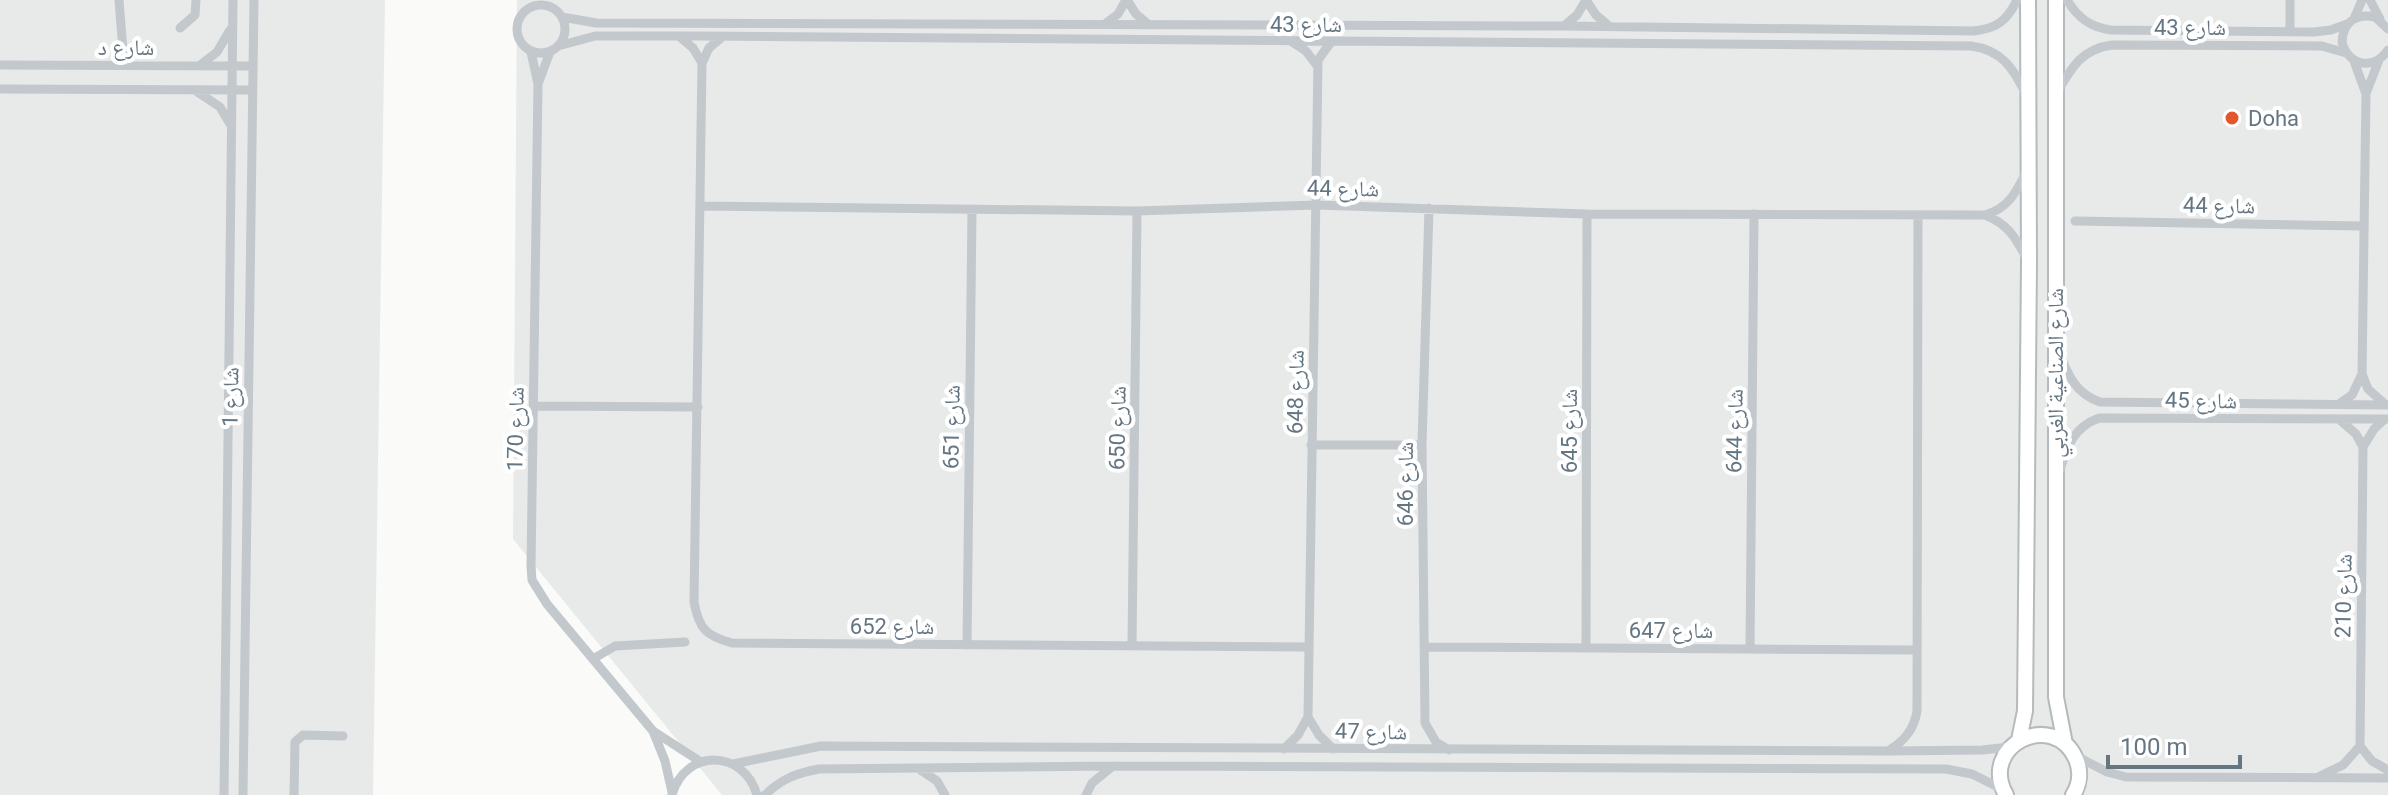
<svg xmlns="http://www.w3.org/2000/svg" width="2388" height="795" font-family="Roboto,'Noto Naskh Arabic',sans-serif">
<rect width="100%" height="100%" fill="#fafaf8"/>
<!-- built -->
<path fill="#e8e9e9" d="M0,0H385L373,795H0Z
M517,0H2388V795H722L513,539Z"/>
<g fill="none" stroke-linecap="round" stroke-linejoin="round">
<defs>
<path id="primary" d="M2056,0V697L2065,744
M2019,740L2025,711L2029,262L2028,0
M2006,795C1978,745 2054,709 2076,759C2081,771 2080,784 2073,795"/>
</defs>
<!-- primary casing -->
<use href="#primary" stroke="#b5babe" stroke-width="18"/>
<!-- street -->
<path stroke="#c3c8cc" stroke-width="9" d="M119,0L123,51L129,65
M1127,0L1136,14L1149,25
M1586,0L1596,15L1610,27
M2067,0C2078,18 2090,27 2111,30L2314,32L2331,30L2347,24
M2290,0V32
M2370,0L2380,19
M517 29a24 24 0 1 1 48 0a24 24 0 1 1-48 0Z
M562,17L596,23L1564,26L1973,31C1996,29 2007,21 2017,0
M2354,19L2362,0
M1105,24L1118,14L1126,0
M1564,26L1577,15L1586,0
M180,28L195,15L196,0
M2388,29L2375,17C2356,13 2343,22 2342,42C2348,66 2374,71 2388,50
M679,36L693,48L702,63
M722,37L709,48L702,63L694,602C699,629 706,636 732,643L1309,647
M1292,42L1306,51L1318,67
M558,46L595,36H701L1971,46C2002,50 2013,68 2026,94
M531,52L538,84L531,566L532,580L547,604L653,731L701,762
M2354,61L2366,94L2362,374L2368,389L2386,405
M0,65L252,66
M199,66L217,52L230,30
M538,84L550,52
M0,89L251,90
M196,91L220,107L230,124
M2058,91C2072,67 2082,49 2112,45L2322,46L2346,53
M2367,91L2379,60
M700,206L1137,211L1317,205L1587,214L1985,215C2009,208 2016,192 2027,171
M1429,208L1422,445L1425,723L1436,742L1449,750
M1985,215C2008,224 2015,237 2026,257
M2075,221L2362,226
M2059,352C2068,375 2075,393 2100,402L2388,405
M2339,404L2352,395L2362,374
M534,406L698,407
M2340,420L2356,434L2363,447
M1311,445H1422
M2060,470C2067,446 2074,427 2099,418L2387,419
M967,645L972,209
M1132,646L1137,211
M1424,647L1917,650
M1586,648L1587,214
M1750,649L1754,214
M593,659L615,646L685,642
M1308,717L1319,735L1333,749
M653,731L665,761L672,792
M2360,746L2372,761L2388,770
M1284,749L1298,735L1308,717L1318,60L1331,42
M1888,751C1904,741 1914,730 1917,711L1918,215
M2076,756L2107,772L2126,777L2388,778
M733,764L821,746L1888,751L1982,750L2010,747
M919,769L937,781L945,795
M2316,778L2343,765L2360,746L2363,447L2374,429L2385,419
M224,795L233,0
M243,795L254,0
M294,795L295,742L303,735L343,736
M672,795C685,748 744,749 757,795
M765,795C781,779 797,773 819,769L1113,766L1946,769L1972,774L2002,789
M1086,795L1092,783L1113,766"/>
<!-- primary -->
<use href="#primary" stroke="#fff" stroke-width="14"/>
</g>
<!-- markers -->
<circle fill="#e4572e" stroke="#fff" stroke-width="3" cx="2232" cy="118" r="8"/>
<g text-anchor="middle" stroke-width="8" stroke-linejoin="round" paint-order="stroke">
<!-- street labels -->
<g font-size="22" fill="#657683" stroke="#fff">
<text x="1306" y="32">شارع 43</text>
<text x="2190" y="35">شارع 43</text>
<text x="126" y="55">شارع د</text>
<text transform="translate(1343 188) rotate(1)" y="8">شارع 44</text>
<text transform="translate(2219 205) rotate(1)" y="8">شارع 44</text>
<text transform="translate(2055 373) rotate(-90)" y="8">شارع الصناعية الغربي</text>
<text transform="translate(1295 392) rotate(-89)" y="8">شارع 648</text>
<text transform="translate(230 397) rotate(-89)" y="8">شارع 1</text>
<text transform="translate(2201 400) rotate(1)" y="8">شارع 45</text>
<text transform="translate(951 427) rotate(-89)" y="8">شارع 651</text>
<text transform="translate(1117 428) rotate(-89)" y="8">شارع 650</text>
<text transform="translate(515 429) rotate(-89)" y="8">شارع 170</text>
<text transform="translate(1569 431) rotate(-90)" y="8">شارع 645</text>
<text transform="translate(1734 431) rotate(-89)" y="8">شارع 644</text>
<text transform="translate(1405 484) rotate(-90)" y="8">شارع 646</text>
<text transform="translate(2343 596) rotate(-89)" y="8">شارع 210</text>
<text x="892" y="634">شارع 652</text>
<text x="1671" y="638">شارع 647</text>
<text transform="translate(1371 731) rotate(1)" y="8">شارع 47</text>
</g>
<!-- poi labels -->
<g font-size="22" fill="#657683" stroke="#fff" text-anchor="start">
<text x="2248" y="126">Doha</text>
</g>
</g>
<!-- scale -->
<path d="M2108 755v12h132v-12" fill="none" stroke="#657683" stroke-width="4"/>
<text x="2120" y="755" font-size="24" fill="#657683" stroke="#ffffff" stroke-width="6" paint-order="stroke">100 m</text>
</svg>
